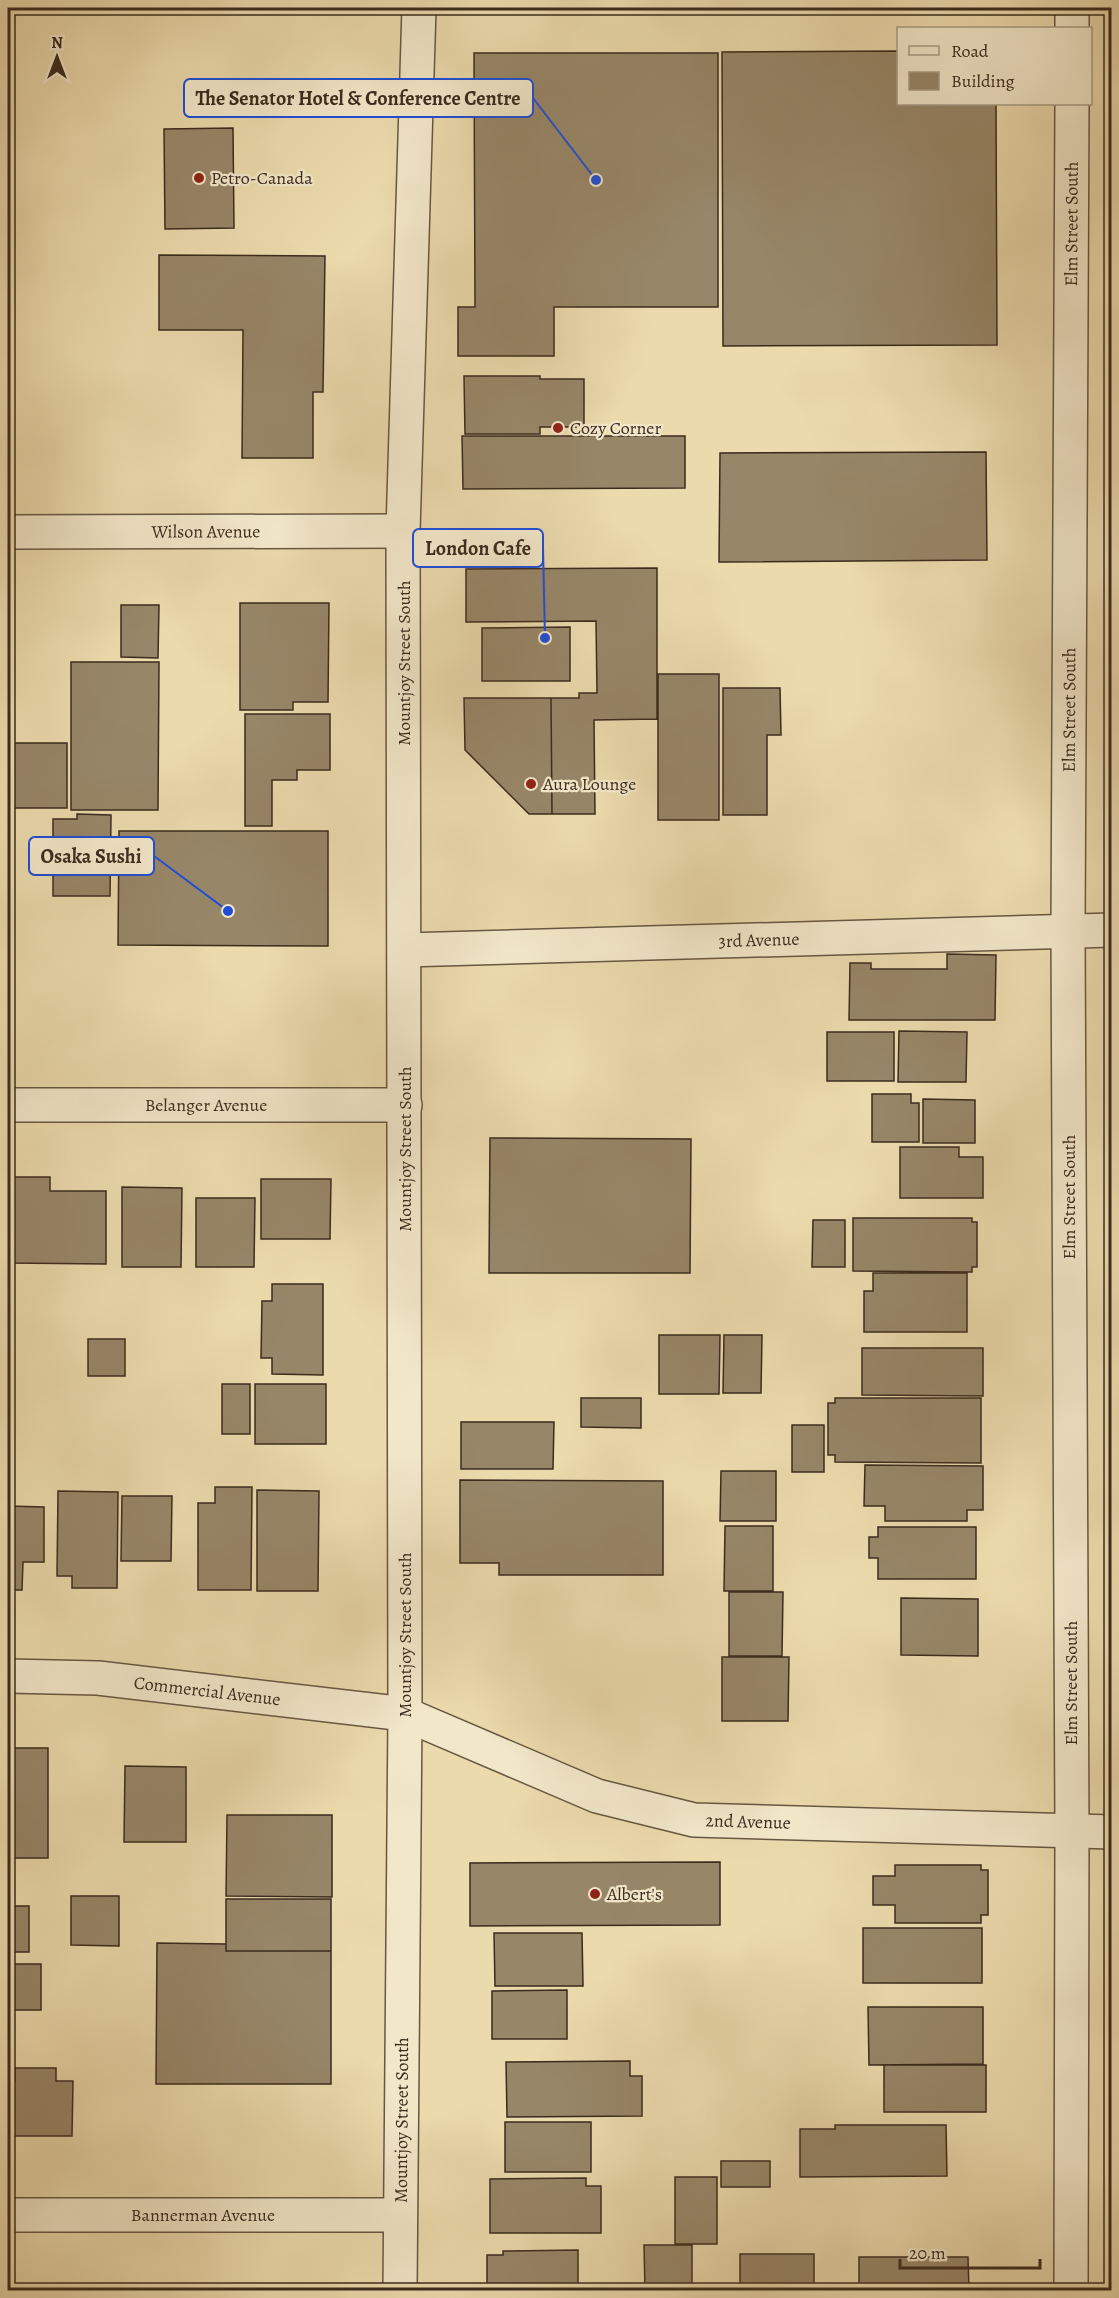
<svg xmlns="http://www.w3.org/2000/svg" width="1119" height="2298" font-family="Alegreya,serif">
<rect width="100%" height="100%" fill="#ebdaac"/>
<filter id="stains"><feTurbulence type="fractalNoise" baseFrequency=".00333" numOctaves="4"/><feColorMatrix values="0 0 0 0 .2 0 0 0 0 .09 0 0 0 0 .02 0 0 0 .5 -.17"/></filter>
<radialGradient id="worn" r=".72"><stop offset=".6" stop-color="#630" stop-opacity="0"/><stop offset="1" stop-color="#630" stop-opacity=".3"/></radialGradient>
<!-- building -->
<path fill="#978668" stroke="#3b2b1e" stroke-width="1.5" d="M898,51V104H996L997,345L723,346L722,52Z
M474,53H718V307H554V356H458V307H475Z
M233,128L234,228L165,229L164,129Z
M159,255L325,256L323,392H313V458H242L243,330H159Z
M464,376H540V379H584V427H540V434H465Z
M462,436H685V488L463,489Z
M986,452L987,560L719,562L720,453Z
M657,568V719L594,720L595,814H552L551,698H579V693H597L596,621L466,622V569Z
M240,603H329L328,702H293V710H240Z
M121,605H159L158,658L121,657Z
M570,627V681H482V628Z
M71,662H159L158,810H71Z
M658,674H719V820H658Z
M723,688H780L781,735H767V815H723Z
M464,698H551L552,814H529L465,750Z
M245,714H330V770H297V780H272V826H245Z
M8,743H67V808H8Z
M77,814L111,815L110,896H53V819H77Z
M119,831H328V946L118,945Z
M947,954L996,955L995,1020H849L850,963H871V969H947Z
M899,1031L967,1032L966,1082H898Z
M827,1032H894V1081H827Z
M872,1094H911V1103H919V1142H872Z
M923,1099L975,1100V1143H923Z
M490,1138L691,1139L690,1273H489Z
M900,1147H959V1157H983V1198H900Z
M8,1177H50V1191H106V1264L8,1263Z
M261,1179H331L330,1239H261Z
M122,1187L182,1188L181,1267H122Z
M196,1198H255L254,1267H196Z
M853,1218H972V1222H977V1267H972V1272L853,1271Z
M813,1220H845V1267H812Z
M873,1273H967V1332H864V1291H873Z
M272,1284H323V1375L272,1374V1358H261L262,1301H272Z
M659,1335H720L719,1394H659Z
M724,1335H762L761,1393H723Z
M88,1339H125V1376H88Z
M862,1348H983V1396L862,1395Z
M222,1384H250V1434H222Z
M255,1384H326V1444H255Z
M581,1398H641V1428L581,1427Z
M835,1398H981V1463L835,1462V1455H828V1403H835Z
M461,1422H554L553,1469H461Z
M792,1425H824V1472H792Z
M865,1465L983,1466V1510H967V1521H885V1506H864Z
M721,1471H776V1521H720Z
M460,1480L663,1481V1575H499V1563H460Z
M215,1487H252L251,1590H198V1503H215Z
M257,1490L319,1491L318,1591H257Z
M58,1491L118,1492L117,1588H72V1576H57Z
M122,1496H172L171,1561H121Z
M8,1506L44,1507V1562H23L22,1590H8Z
M725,1526H773V1591H724Z
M878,1527H976V1579H878V1558H869V1537H878Z
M729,1592H783L782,1656H729Z
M901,1598L978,1599V1656L901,1655Z
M722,1657H789L788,1721H722Z
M8,1748H48V1858H8Z
M125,1766L186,1767V1842H124Z
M227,1815H332V1897L226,1896Z
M720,1862V1925L470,1926V1863Z
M895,1865H981V1870H988V1915H981V1923H895V1905H873V1876H895Z
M8,1891H10V1906H29V1952H8Z
M71,1896H119V1946L71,1945Z
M226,1899H331V1951H226Z
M863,1928H982V1983H863Z
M494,1933H582L583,1986H495Z
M157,1943L226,1944V1951H331V2084H156Z
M8,1964H41V2010H8Z
M567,1990V2039H492V1991Z
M868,2007H983V2064L869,2065Z
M630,2061V2076H642V2116L507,2117L506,2062Z
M884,2065H986V2112H884Z
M15,2068H56V2081H73L72,2136H10L11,2081H15Z
M505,2122H591V2172H505Z
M835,2125H946L947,2176L800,2177V2129H835Z
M721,2161H770V2187H721Z
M675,2177H717V2244H675Z
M586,2178V2186H601V2233H490V2179Z
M644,2245H692V2290H645Z
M578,2250V2290H487V2255H503V2251Z
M740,2254H814V2290H740Z
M859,2257H968L969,2290H859Z"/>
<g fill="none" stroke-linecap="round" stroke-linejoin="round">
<defs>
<g id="minor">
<path d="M1072,28V8"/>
<path id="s1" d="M8,532L403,531"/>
<path id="s2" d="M405,950L1112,930"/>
<path id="s3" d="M8,1105H405"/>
<path id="s4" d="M8,1676L98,1678L405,1714L597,1796L694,1820L1112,1832"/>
<path id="s5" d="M8,2215H399"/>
<path id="s6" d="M1071,2290L1072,1832L1068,931L1072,104"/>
</g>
<g id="tertiary">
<path id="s7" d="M400,2290L405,1714L403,531L419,8"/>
</g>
</defs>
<!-- minor casing -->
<use href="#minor" stroke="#675742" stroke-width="36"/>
<!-- tertiary casing -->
<use href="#tertiary" stroke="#675742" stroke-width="36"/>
<!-- minor -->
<use href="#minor" stroke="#f2e7c9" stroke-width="33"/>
<!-- tertiary -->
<use href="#tertiary" stroke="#f2e7c9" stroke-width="33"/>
</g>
<!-- markers -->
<g fill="#8f2418" stroke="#f2e7c9" stroke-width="2">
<circle cx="199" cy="178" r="6"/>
<circle cx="558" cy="428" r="6"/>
<circle cx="531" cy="784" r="6"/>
<circle cx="595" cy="1894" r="6"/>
</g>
<g text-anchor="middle" stroke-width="4.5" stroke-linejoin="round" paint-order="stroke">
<!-- poi labels -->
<g font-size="18" fill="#3b2b1e" stroke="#f2e7c9" text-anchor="start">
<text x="211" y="184">Petro-Canada</text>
<text x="570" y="434">Cozy Corner</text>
<text x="543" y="790">Aura Lounge</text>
<text x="607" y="1900">Albert's</text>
</g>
<!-- street labels -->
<g font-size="18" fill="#3b2b1e" stroke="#f2e7c9">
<text dy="6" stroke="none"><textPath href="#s6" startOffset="2066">Elm Street South</textPath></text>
<text dy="6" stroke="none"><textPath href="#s1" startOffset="198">Wilson Avenue</textPath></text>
<text transform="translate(404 663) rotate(-90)" y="6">Mountjoy Street South</text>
<text dy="6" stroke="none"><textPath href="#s6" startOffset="1580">Elm Street South</textPath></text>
<text dy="6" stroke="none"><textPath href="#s2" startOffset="354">3rd Avenue</textPath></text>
<text dy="6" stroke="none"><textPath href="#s3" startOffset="198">Belanger Avenue</textPath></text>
<text transform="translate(405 1149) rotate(-90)" y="6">Mountjoy Street South</text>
<text transform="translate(1069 1197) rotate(-90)" y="6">Elm Street South</text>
<text transform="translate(405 1635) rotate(-90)" y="6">Mountjoy Street South</text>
<text transform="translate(1071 1683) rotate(-90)" y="6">Elm Street South</text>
<text dy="6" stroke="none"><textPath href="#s4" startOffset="200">Commercial Avenue</textPath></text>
<text dy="6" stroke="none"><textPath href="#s4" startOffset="762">2nd Avenue</textPath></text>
<text dy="6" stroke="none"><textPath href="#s7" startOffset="170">Mountjoy Street South</textPath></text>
<text dy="6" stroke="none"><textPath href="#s5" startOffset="195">Bannerman Avenue</textPath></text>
</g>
</g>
<!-- callouts -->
<path fill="none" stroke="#1d4ed8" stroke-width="2" d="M596 180L533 98M545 638L543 548M228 911L154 856"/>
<g fill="#1d4ed8" stroke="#f2e7c9" stroke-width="2">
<circle cx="596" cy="180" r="6"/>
<circle cx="545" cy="638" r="6"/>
<circle cx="228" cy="911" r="6"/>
</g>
<g fill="#f2e7c9" stroke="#1d4ed8" stroke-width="2">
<rect x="184" y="79" width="349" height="38" rx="6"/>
<rect x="413" y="529" width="130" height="38" rx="6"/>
<rect x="29" y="837" width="125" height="38" rx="6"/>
</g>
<g font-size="20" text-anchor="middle" font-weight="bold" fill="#3b2b1e">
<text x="358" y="105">The Senator Hotel &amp; Conference Centre</text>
<text x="478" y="555">London Cafe</text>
<text x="91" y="863">Osaka Sushi</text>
</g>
<!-- margin -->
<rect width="1119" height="2298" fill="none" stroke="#ebdaac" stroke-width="30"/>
<rect x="9" y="9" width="1101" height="2280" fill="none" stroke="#3b2b1e" stroke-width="3"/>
<rect x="15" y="15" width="1089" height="2268" fill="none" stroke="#3b2b1e" stroke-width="1.5"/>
<!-- legend -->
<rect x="897" y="27" width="195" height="78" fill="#f2e7c9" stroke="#a99c85" stroke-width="1.5"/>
<rect x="909" y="46" width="30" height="9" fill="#f2e7c9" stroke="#a99c85" stroke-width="1.5"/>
<text x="951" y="57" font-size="18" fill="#3b2b1e">Road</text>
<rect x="909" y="72" width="30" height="18" fill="#978668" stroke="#a99c85" stroke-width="1.5"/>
<text x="951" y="87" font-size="18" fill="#3b2b1e">Building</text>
<!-- north arrow -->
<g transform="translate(57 57)" stroke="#f2e7c9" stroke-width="4.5" paint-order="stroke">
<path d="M0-4.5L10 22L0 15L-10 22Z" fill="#3b2b1e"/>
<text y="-9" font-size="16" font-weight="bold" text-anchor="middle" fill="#3b2b1e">N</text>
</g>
<!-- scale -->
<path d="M900 2259v9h140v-9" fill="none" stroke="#3b2b1e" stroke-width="3"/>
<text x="909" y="2259" font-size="18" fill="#3b2b1e" stroke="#f2e7c9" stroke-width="4.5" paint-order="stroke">20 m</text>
<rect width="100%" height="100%" filter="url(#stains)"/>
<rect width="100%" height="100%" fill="url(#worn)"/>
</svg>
